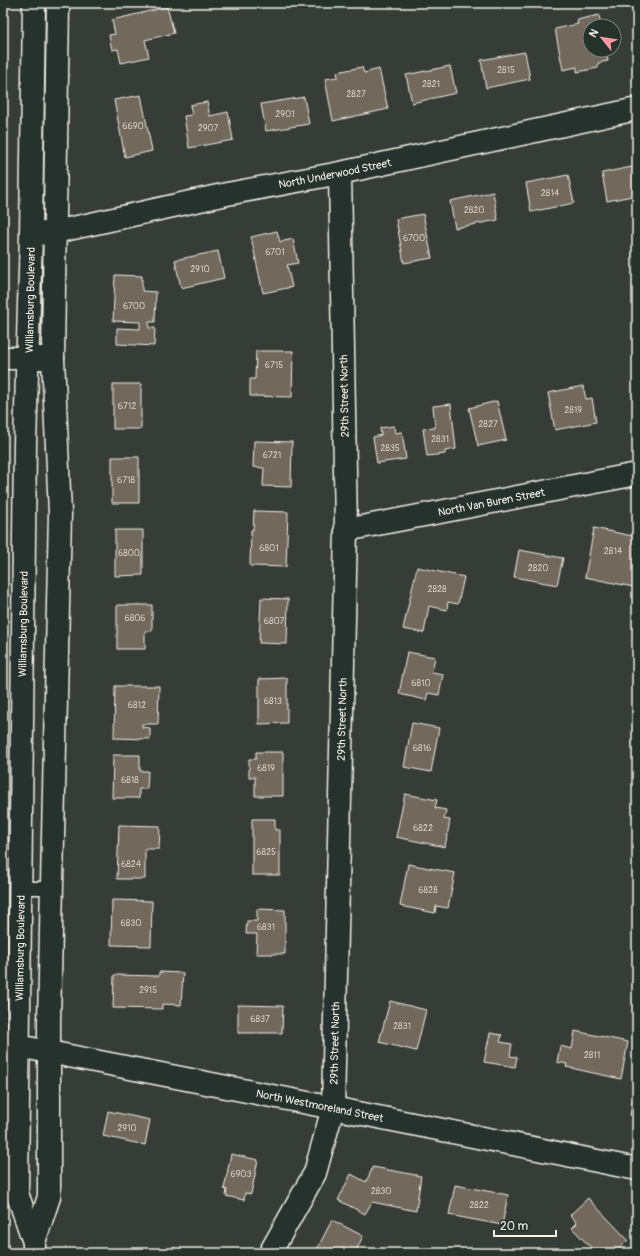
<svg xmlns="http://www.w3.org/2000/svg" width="640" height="1256" font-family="Pangolin,sans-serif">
<rect width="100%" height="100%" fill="#353d36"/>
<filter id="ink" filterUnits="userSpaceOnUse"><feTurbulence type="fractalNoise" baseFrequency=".025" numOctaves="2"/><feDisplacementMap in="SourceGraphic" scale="8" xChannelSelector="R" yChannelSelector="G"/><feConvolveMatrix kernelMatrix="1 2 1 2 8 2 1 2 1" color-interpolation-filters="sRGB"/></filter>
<g filter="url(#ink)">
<!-- building -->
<path fill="#72675c" stroke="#f4f1e8" d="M167,7L174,33L145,40L149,57L121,63L118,49L112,50L109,35L115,34L112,20Z
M599,15L601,26H590V50H606L608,61L598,63V68L577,72V67L563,70L555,29L578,24L577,20Z
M525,52L530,79L486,88L481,60Z
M450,66L456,93L412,103L406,75Z
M362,67L364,73L379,69L388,109L333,121L325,79L338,77L337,72Z
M141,95L152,151L125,157L114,100Z
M304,97L309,124L266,131L261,104Z
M207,102L210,116L228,112L233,140L189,148L184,116L192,115L190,105Z
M637,166V195L607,201L602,173Z
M568,175L574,203L531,212L526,183Z
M493,192L498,220L455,228L450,201Z
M423,214L432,258L404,263L396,219Z
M277,231L280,242L293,239L298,263L287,265L292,287L263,293L251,237Z
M218,251L224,278L181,288L175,260Z
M115,275L142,276V291L156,292L155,322H149V328H155L154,346L117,344V328L140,329V322L113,321Z
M256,351H293L292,397L250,396V379H255Z
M113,384H141V429H113Z
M583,386L586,399L592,398L596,422L555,430L548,393Z
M497,401L506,440L478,446L469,408Z
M451,404L456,449L445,451V454L427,456L423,429L435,428L433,406Z
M394,426L395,433L402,432L406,459L377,463L373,437L381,435L380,428Z
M254,441L292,442L291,487L263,486L264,468L253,467Z
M112,457H139V503H112Z
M254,511L288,512L286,567L250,566L251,530H253Z
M594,528L637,537V566L633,587L585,577Z
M115,530H143V575L115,576Z
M519,550L563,558L557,585L514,577Z
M417,567L464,577L458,604L448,602L447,610L429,606L424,633L403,629Z
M261,598L288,599L287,644L259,643Z
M117,605H152V631H145V649H117Z
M407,652L435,657L432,672L443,674L439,695L428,693L426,700L399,694Z
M287,678V723L259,724V679Z
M115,686H159L158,724H142V727L150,728V739L114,738Z
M412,723L439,728L431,772L404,767Z
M256,752H283V796H255V777H249V759H256Z
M113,755H140V771H148L147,789H139V798H112Z
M405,794L437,800L435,808L446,810L444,819L450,820L445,847L396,837Z
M252,819H275V830H280V875H252Z
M119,825L160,826L159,849H145V879H117Z
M408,864L455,873L448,908L436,906L435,913L400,906Z
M112,900L152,901L151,946L111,945Z
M257,909L285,910V954H256L257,934H246L247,921H257Z
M159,972L183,973L181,1005L162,1004V1009L113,1008L114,975L159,976Z
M390,1001L426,1010L416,1051L379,1042Z
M238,1005L283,1006L282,1033H238Z
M575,1031L628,1042L621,1079L566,1067L567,1064L557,1062L560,1046L572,1049Z
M490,1033L502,1035L500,1042L512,1044L510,1056L517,1057L515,1067L484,1062Z
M636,1084H637V1117L630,1115Z
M108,1111L150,1120L145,1145L103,1136Z
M231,1154L258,1160L251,1194L245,1193L244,1200L226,1196L227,1190L224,1189Z
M373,1167L421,1176L416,1211L372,1202L365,1214L338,1200L351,1174L366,1182Z
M455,1185L508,1195L502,1225L449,1215Z
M588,1198L628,1240L615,1253H596L572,1228L577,1223L570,1215Z
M332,1220L363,1236L355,1253H315Z
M172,1247L184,1253H168Z"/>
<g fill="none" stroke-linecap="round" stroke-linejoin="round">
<defs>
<path id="lane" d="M20,888H52"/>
<g id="street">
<path id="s1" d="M37,234L55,232L227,194L340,173L637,109"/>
<path d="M3,358H53"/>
<path id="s2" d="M346,530L637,474"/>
<path id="s3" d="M270,1253L315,1173L333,1108L346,530L340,173"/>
</g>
<g id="secondary">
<path d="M34,3L31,235L25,444L17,1193L34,1242V1253"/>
<path id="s4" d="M3,1043L333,1108L637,1169"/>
<path d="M34,1242L49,1197V1022L60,513L53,358L58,3"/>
</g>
</defs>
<!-- lane casing -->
<use href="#lane" stroke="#f4f1e8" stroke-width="15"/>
<!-- street casing -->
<use href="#street" stroke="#f4f1e8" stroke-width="25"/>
<!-- secondary casing -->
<use href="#secondary" stroke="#f4f1e8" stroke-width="25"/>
<!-- lane -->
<use href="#lane" stroke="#26332d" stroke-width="12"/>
<!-- street -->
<use href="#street" stroke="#26332d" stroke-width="22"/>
<!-- secondary -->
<use href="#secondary" stroke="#26332d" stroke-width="22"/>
</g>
</g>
<g text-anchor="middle" stroke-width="3" stroke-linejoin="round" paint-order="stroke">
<!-- number labels -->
<g font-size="9" fill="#d4cec5">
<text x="506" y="73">2815</text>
<text x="431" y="87">2821</text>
<text x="356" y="97">2827</text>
<text x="285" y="117">2901</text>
<text x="133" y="129">6690</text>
<text x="208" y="131">2907</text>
<text x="550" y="196">2814</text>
<text x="474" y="213">2820</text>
<text x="414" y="241">6700</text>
<text x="275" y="255">6701</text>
<text x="200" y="272">2910</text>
<text x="134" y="309">6700</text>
<text x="274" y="368">6715</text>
<text x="127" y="409">6712</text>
<text x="573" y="413">2819</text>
<text x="488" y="427">2827</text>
<text x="440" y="442">2831</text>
<text x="390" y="451">2835</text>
<text x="272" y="458">6721</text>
<text x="126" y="483">6718</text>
<text x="269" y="551">6801</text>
<text x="613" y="554">2814</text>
<text x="129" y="556">6800</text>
<text x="538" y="571">2820</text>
<text x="437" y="592">2828</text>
<text x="135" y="621">6806</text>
<text x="274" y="624">6807</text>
<text x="421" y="686">6810</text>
<text x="273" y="704">6813</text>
<text x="137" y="708">6812</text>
<text x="422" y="751">6816</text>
<text x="266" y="771">6819</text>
<text x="130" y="783">6818</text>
<text x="423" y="831">6822</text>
<text x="266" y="855">6825</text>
<text x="131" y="867">6824</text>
<text x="428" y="893">6828</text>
<text x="131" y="926">6830</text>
<text x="266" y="930">6831</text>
<text x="148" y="993">2915</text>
<text x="260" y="1022">6837</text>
<text x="402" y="1029">2831</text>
<text x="592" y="1058">2811</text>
<text x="127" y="1131">2910</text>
<text x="241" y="1177">6903</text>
<text x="381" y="1194">2830</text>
<text x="479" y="1208">2822</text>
</g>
<!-- street labels -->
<g font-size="11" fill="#f4f1e8" stroke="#26332d">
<text dy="4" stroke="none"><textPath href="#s1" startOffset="304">North Underwood Street</textPath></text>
<text transform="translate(30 300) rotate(-89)" y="4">Williamsburg Boulevard</text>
<text transform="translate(344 396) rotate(-91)" y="4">29th Street North</text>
<text dy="4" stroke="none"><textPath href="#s2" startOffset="148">North Van Buren Street</textPath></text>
<text transform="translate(23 624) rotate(-89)" y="4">Williamsburg Boulevard</text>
<text dy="4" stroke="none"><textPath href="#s3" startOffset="548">29th Street North</textPath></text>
<text transform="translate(20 948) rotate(-89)" y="4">Williamsburg Boulevard</text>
<text dy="4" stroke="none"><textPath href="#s3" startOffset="224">29th Street North</textPath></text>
<text dy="4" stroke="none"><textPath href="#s4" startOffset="323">North Westmoreland Street</textPath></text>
</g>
</g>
<!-- margin -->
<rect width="640" height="1256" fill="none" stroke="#26332d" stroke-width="16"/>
<rect x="8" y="8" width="624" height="1240" fill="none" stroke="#f4f1e8" stroke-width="1.5" filter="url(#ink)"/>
<!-- north arrow -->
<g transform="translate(602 38) rotate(300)"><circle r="19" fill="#26332d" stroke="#787f78"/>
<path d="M0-3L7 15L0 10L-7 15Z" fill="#ff9aa2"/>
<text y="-6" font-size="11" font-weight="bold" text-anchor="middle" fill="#f4f1e8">N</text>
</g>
<!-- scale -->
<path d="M494 1230v6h62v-6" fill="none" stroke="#f4f1e8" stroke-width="2"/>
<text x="500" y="1230" font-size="12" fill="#f4f1e8" stroke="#26332d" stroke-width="3" paint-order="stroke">20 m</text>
</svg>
